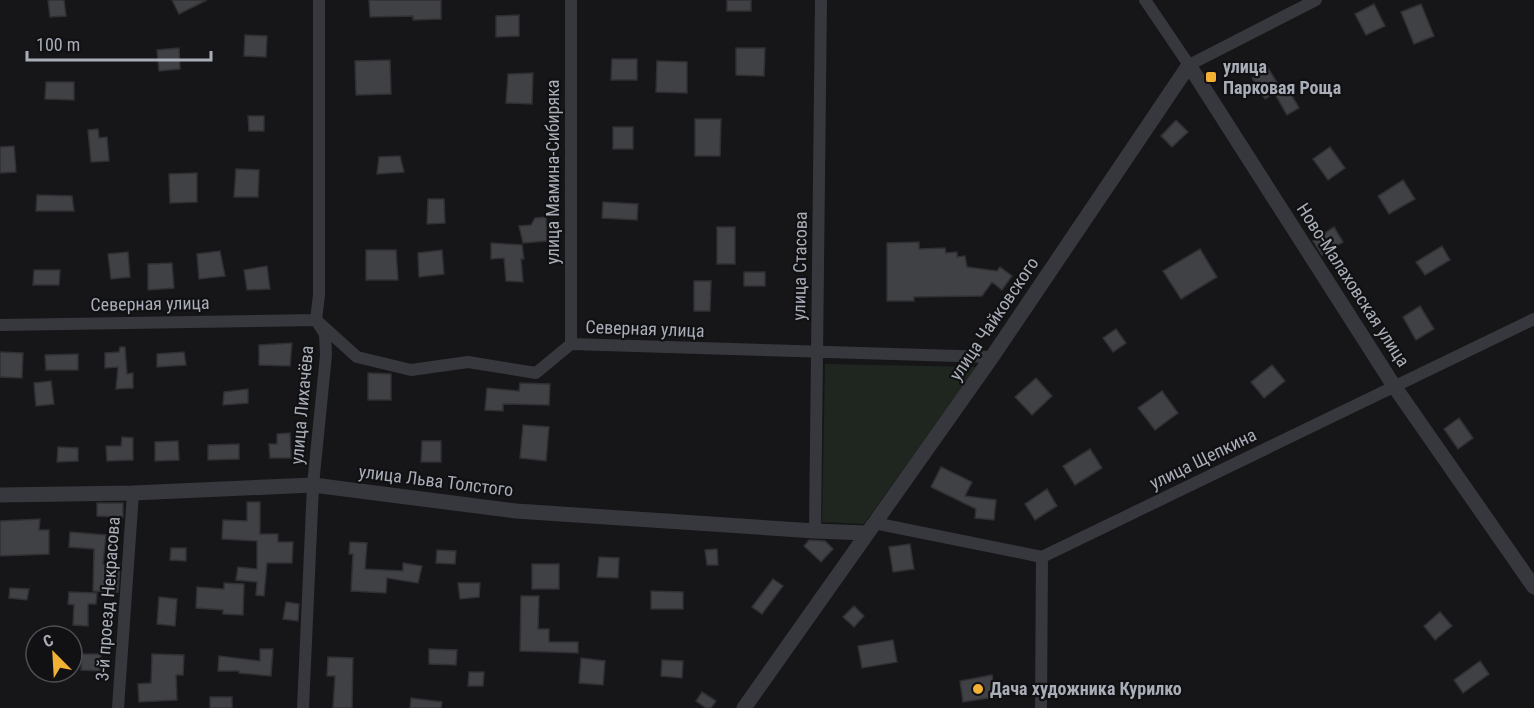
<svg xmlns="http://www.w3.org/2000/svg" width="1534" height="708" font-family="'Roboto Condensed',sans-serif">
<rect width="100%" height="100%" fill="#161618"/>
<!-- green -->
<path fill="#1e261f" d="M825,364L976,367L864,524L822,522Z"/>
<!-- building -->
<path fill="#404145" stroke="#303034" stroke-width="1.5" d="M48,0H64L66,16L50,17Z
M172,0H207L179,14Z
M369,0H441V19L413,20V16L370,17Z
M727,0H751V11H727Z
M1374,4L1385,26L1366,35L1355,14Z
M1421,4L1434,36L1414,44L1401,12Z
M519,15V36L496,37V16Z
M245,35L267,36L266,57L244,56Z
M179,48L180,69L159,71L157,50Z
M736,48H765L764,76L736,75Z
M612,59H637V80H611Z
M390,60L391,94L356,95L355,61Z
M657,61L687,62V93L656,92Z
M1268,68L1281,89L1265,99L1252,78Z
M533,73L532,104L506,103L508,74Z
M46,82H74V100L45,99Z
M1288,89L1299,108L1287,115L1276,96Z
M248,116H264V131H249Z
M695,119H721L720,156H695Z
M1176,120L1188,132L1172,147L1161,136Z
M613,127H633V149H613Z
M98,129L99,138L107,137L109,161L91,162L88,130Z
M14,146L16,172L0,173V147Z
M1330,147L1345,168L1328,180L1313,159Z
M400,156L404,172L377,174L379,157Z
M236,169L259,170L258,197H234Z
M197,173V202L170,203L169,174Z
M1403,180L1415,199L1389,214L1378,196Z
M37,195L72,196L74,211H36Z
M428,199H444L445,223L427,224Z
M603,202L638,204L637,220L602,218Z
M546,217L547,241L523,243L519,226L531,225L535,218Z
M717,227H735V264H717Z
M1334,227L1343,242L1322,255L1313,241Z
M919,242V249L945,248L946,253L957,252V257L965,256L967,267L997,271L1000,267L1012,276L1002,290L992,282L982,296L914,297V301H887V243Z
M491,243L522,245L524,259H521L523,282L506,281L504,258L491,259Z
M1442,246L1450,260L1425,275L1416,262Z
M1200,249L1217,277L1181,299L1163,271Z
M366,250H396L398,280H366Z
M442,250L444,274L419,277L418,253Z
M220,251L225,276L199,279L197,254Z
M128,252L130,277L111,279L108,254Z
M172,263L174,288L148,290V264Z
M267,266L270,289L247,290L244,270Z
M34,270H60L59,285H33Z
M744,272H765V286H744Z
M694,281H711L710,311H694Z
M1420,306L1434,329L1416,340L1403,317Z
M1116,329L1126,343L1113,352L1103,338Z
M292,343L290,366L259,365V345Z
M120,347H125L127,374L133,373V388L116,389L118,367L105,368V353L119,352Z
M0,352L23,353L22,378L0,377Z
M184,352L186,365L157,367V354Z
M78,354V370H46L45,355Z
M1272,365L1285,381L1264,398L1251,382Z
M368,373L391,374V400H368Z
M1036,378L1052,396L1032,415L1015,397Z
M51,381L54,404L36,406L34,383Z
M520,383L550,384L549,405L503,404V411L485,410L487,388L519,391Z
M248,389V403L223,405L224,392Z
M1162,391L1178,413L1155,430L1138,408Z
M1459,418L1473,438L1458,449L1444,429Z
M523,425L549,427L546,461L520,458Z
M290,433L291,458H270L269,444H277V434Z
M122,437L133,438V460L107,461L106,446H121Z
M178,441L179,460L155,461V442Z
M422,441H441V462H421Z
M239,444V459L208,460V445Z
M58,447L78,448V461L57,462Z
M1090,449L1102,468L1075,485L1063,466Z
M941,467L972,482L965,496L996,500L994,520L975,518L976,509L931,487Z
M1047,489L1057,506L1035,520L1025,504Z
M247,502H260V534H278V542H293L292,563H267L264,596L256,595L257,582L236,580L238,567L257,569V541L222,539L223,520L247,521Z
M97,503H123V517L97,516Z
M40,519L39,530H49V554L0,556V521Z
M70,532L106,535L103,564L120,565L118,592L93,591L94,549L69,547Z
M809,540L825,541L833,549L821,562L804,546Z
M350,542L367,543L365,569L403,571V563L422,566L418,583L387,578L386,593L351,591L353,554H349Z
M910,544L914,569L893,572L889,547Z
M171,548H186V561L170,560Z
M717,549L718,565H707L705,550Z
M437,550L456,551L455,564L436,563Z
M599,557L619,558L618,578L597,577Z
M532,564H559V589H532Z
M773,579L783,586L762,614L752,607Z
M224,583L244,584L243,615L223,614V610L196,608L197,587L224,589Z
M458,583H480L479,597L460,599Z
M10,588L29,589L27,600L9,598Z
M651,591L683,592V609H651Z
M69,592L97,593L96,604H88V626L73,625L74,605L68,604Z
M521,596H539L538,629H549V642H578V653L520,651Z
M159,597L177,599L175,626L157,624Z
M286,602L299,604L298,621L283,619Z
M854,606L864,616L854,627L843,617Z
M1440,612L1452,626L1435,640L1424,626Z
M893,640L897,662L862,668L858,646Z
M260,649H273L271,676L239,673V671H218L219,656L260,661Z
M429,649L457,650L456,665L429,664Z
M82,654H101L100,671L81,670Z
M152,654L184,655L183,675H176L177,700L139,702L138,684L151,683Z
M328,657L353,658L352,708H333L335,676H327Z
M581,658L605,661L603,685L579,683Z
M662,660L683,661L682,678L661,676Z
M1480,661L1489,674L1463,693L1454,680Z
M469,672H484L483,686H468Z
M992,675L995,697L963,702L960,681Z
M702,692L716,701L711,708H706L696,701Z
M210,697H232V708H210Z
M411,698L442,702L441,708H410Z"/>
<g fill="none" stroke-linecap="round" stroke-linejoin="round">
<!-- minor -->
<path stroke="#37383d" stroke-width="12" d="M1145,0L1189,65L1316,0
M0,325L316,320L357,357L411,370L468,362L536,373L571,344L992,357
M571,344V0
M874,523L1042,557L1534,319
M815,531L821,0
M118,708L133,493
M303,708L313,485L326,355L325,334L316,320L319,295V0
M1041,708L1042,557"/>
<!-- tertiary -->
<path stroke="#37383d" stroke-width="15" d="M0,495L133,493L313,485L516,511L815,531L866,533
M744,708L992,357L1189,65L1394,386L1534,587"/>
</g>
<!-- markers -->
<g fill="#f2b134" stroke="#111113" stroke-width="2">
<rect x="1205" y="71" width="12" height="12" rx="3"/>
<circle cx="978" cy="689" r="6"/>
</g>
<g text-anchor="middle" stroke-width="4.5" stroke-linejoin="round" paint-order="stroke">
<!-- poi labels -->
<g font-size="18" font-weight="bold" fill="#a8adb8" stroke="#111113" text-anchor="start">
<text x="1223" y="73">улица<tspan x="1223" dy="21">Парковая Роща</tspan></text>
<text x="990" y="695">Дача художника Курилко</text>
</g>
<!-- street labels -->
<g font-size="18" fill="#a8adb8" stroke="#111113">
<text transform="translate(553 172) rotate(-90)" y="6">улица Мамина-Сибиряка</text>
<text transform="translate(800 266) rotate(-89)" y="6">улица Стасова</text>
<text transform="translate(1353 285) rotate(57)" y="6">Ново-Малаховская улица</text>
<text transform="translate(150 304) rotate(-1)" y="6">Северная улица</text>
<text transform="translate(994 319) rotate(-56)" y="6">улица Чайковского</text>
<text transform="translate(645 329) rotate(2)" y="6">Северная улица</text>
<text transform="translate(302 405) rotate(-85)" y="6">улица Лихачёва</text>
<text transform="translate(1203 459) rotate(-26)" y="6">улица Щепкина</text>
<text transform="translate(436 481) rotate(7)" y="6">улица Льва Толстого</text>
<text transform="translate(108 599) rotate(-86)" y="6">3-й проезд Некрасова</text>
</g>
</g>
<!-- north arrow -->
<g transform="translate(54 654) rotate(336)"><circle r="28" fill="#111113" stroke="#4d4f55" stroke-width="1.5"/>
<path d="M0-4.5L10 22L0 15L-10 22Z" fill="#f2b134"/>
<text y="-9" font-size="16" font-weight="bold" text-anchor="middle" fill="#a8adb8">С</text>
</g>
<!-- scale -->
<path d="M27 51v9h184v-9" fill="none" stroke="#a8adb8" stroke-width="3"/>
<text x="36" y="51" font-size="18" fill="#a8adb8" stroke="#111113" stroke-width="4.5" paint-order="stroke">100 m</text>
</svg>
